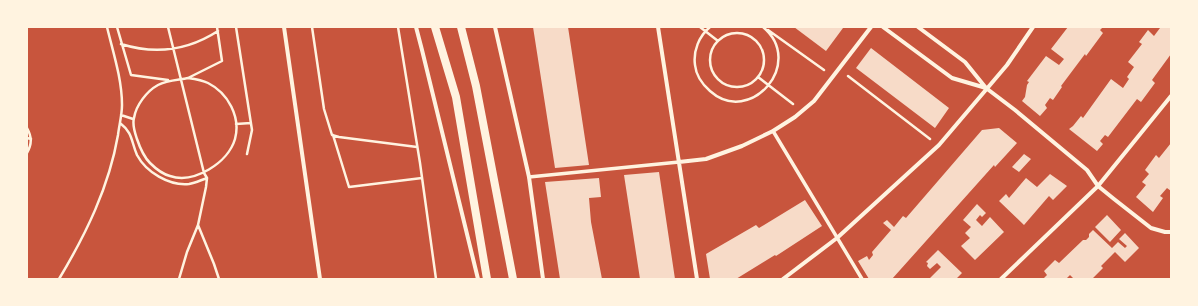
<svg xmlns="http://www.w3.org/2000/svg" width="1198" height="306" font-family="Rubik,sans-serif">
<rect width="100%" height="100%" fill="#c8553d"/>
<!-- building -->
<path fill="#f7dbc8" d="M533,27H568L589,165L555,168Z
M794,27H842L843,28L826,51Z
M1068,27H1103L1100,30L1103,33L1086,56L1085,54L1061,86L1062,87L1053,100L1050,98L1045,105L1047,108L1040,116L1022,101L1025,97L1027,85L1029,82L1027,81L1046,56L1059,65L1064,59L1051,49Z
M1159,27H1168L1169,28L1171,27V54L1152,80L1155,83L1141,102L1137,99L1108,137L1105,135L1100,141L1103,144L1097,151L1069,129L1073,126L1081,116L1083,118L1111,79L1123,88L1129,79L1127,77L1134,67L1128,62L1142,44L1139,42L1148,30L1154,36L1160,28Z
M871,48L949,108L935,128L856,68Z
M999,128L1017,143L995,167L994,165L892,279H869L858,261L867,256L869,260L873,255L872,252L891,230L883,223L887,220L894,227L903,216L906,218L982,130Z
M1171,143V191L1167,188L1160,196L1163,198L1153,212L1136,197L1146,185L1142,182L1149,174L1145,170L1156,155L1159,158Z
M1024,154L1031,159L1019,172L1012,167Z
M659,172L675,279H640L624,175Z
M1050,174L1067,186L1053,200L1049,196L1024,225L999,201L1006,194L1009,198L1026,178L1037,187Z
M599,178L601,197L589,198L591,222L602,279H560L545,182Z
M805,200L822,226L776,256L775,255L736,279H710L706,254L756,225L759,228Z
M977,204L986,213L982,217L980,215L976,220L982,226L990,217L1004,232L975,260L961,246L970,238L965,233L971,227L963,220Z
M1107,215L1121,230L1110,242L1095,227Z
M1093,230L1112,248L1118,242L1125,248L1127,246L1119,239L1125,233L1139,248L1125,262L1115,252L1101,266L1103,268L1092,279H1074L1070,275L1066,279H1043L1047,275L1044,271L1055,260L1059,263L1083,240H1086L1089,237V234Z
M938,250L962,273L956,279H929L941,267L937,263L930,269L927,266L928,263L926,262Z"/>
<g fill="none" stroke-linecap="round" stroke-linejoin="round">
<!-- path -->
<path stroke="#fff3e0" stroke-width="2.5" d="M117,27L131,75L168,80
M168,27L204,173L207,178L206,187L198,225L187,252L179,279
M236,27L252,130L247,154
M312,27L324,109L332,135L339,137L417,147
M398,27L420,163L436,279
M700,27L718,41
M710,27C699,36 693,51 695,65C696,75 702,84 710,91C750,127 806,63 763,27
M768,30L824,70
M710 60a27 27 0 1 1 54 0a27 27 0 1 1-54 0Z
M121,44C156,55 187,51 218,31
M848,76L930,139
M758,77L793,104
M188,78C195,79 202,80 208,83C228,93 241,117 235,139C228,163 194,184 170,176C162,174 155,168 150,163C143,156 140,148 137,139C135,133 132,125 134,118C136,105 147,91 158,85C167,80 178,80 188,78Z
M188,78L222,61L217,27
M121,115L133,119
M120,123C133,133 131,141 137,155C146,172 169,186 189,184C195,183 201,180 207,178
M236,124L251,123
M27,128C32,137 32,144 27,153
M333,135L349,187L422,178
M27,138L31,139
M198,225L214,264L219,279
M59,279C86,234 109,187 118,135C119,126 122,115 122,105C122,79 113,52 107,27"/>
<!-- pedestrian -->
<path stroke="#fff3e0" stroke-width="3.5" d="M773,131L862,279
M529,177L679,162"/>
<!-- minor -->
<path stroke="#fff3e0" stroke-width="4" d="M284,27L320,279
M416,27L422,50L478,279
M495,27L529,177L543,279
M658,27L697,279
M883,27L952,78L986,88
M918,27L965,62L986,88L1015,110L1087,170L1098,186L1114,199L1151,228L1165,232H1171
M679,162L706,159L742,146L773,131L795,117L814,101L871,27
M783,279L837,238L939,145L1007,65L1033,27
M1001,279L1098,186L1171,96"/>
<!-- secondary -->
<path stroke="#fff3e0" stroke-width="8" d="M435,27L456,97L487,279
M461,27L476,86L513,279"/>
</g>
<!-- border -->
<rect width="1198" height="306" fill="none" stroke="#fff3e0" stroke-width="56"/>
</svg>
